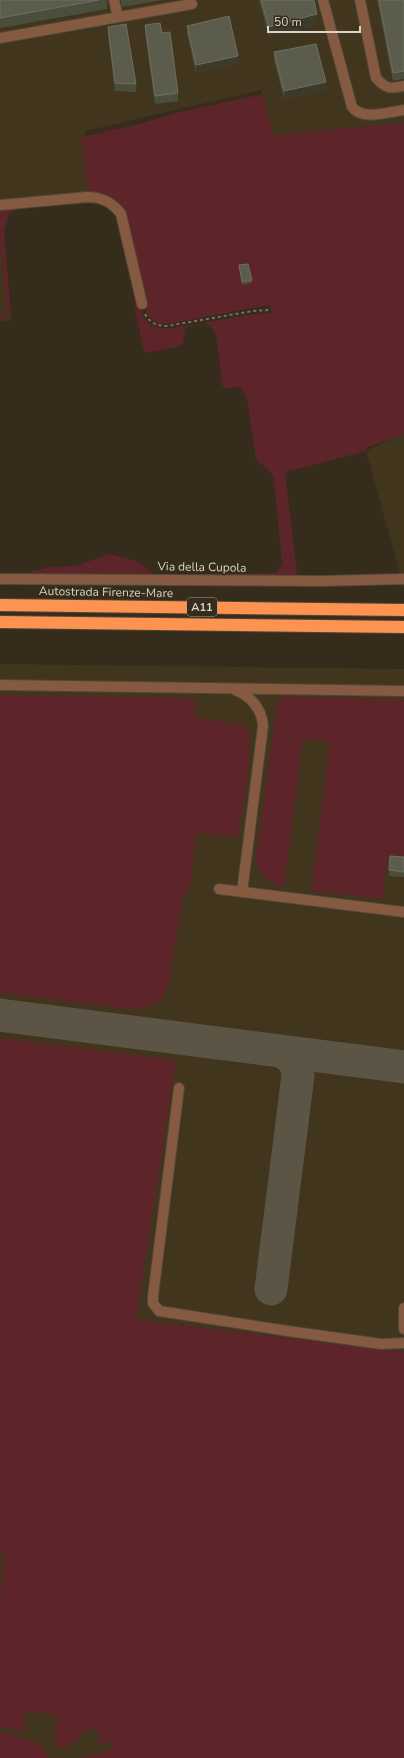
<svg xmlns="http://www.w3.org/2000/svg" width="404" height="1758" font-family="'Nunito Sans',sans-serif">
<rect width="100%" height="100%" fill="#352c1c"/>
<!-- built -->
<path fill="#41351e" d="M0,0H404V123L273,135L261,90L85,131L90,193L2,206L11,320L0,322Z
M404,434V588L366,451L399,435Z
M0,664L404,669V1758H0Z"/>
<!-- green -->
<path fill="#5d2529" d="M263,94L273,135L404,123V434L365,448L366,451L285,472L297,571L295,576L237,579L0,577V575H20L50,567L76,566L109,554L133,560L144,565L149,571L159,576L273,573L277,572L282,564L274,480C269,465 261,467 256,458L246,394L239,387L224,388L222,384L216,335L213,329L206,323L189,326L185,329L183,343L181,346L146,353L144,352L135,311L136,294L134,281L120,224L114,211L109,206L97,202L74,201L21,206L9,214L4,231L11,314L5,318L0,319V315L7,313L0,237V210L4,207C23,205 41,204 59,202C72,201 87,199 99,202C105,203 111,207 114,212C125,225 130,262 133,280C137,295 139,313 150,325L167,329L248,315L272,313L270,305L166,324C157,324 151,321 147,313L127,226C119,205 113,197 89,195L81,137L139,124L180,112Z
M0,695L193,698L195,703L196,717L246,726C256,753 242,809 237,838L197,833L189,892H184L168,987C162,1005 147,1010 129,1009L0,993Z
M284,697L404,699V861L387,859L383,899L311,891L330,742L303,739L284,887C269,884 256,873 256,857L277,705L279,701Z
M0,1038L176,1060L136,1320L404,1352V1758H81L113,1748L109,1741L93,1746L102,1738L92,1726L73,1743L61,1749L55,1744L57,1715L25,1711L24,1732L0,1726V1598L5,1556L0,1554Z
M0,1732C17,1737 43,1738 49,1758H0Z"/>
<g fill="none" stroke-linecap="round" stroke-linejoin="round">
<!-- taxiway -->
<path stroke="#5c5445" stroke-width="33" d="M0,1015L404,1067
M271,1289L298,1075C297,1063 292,1057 282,1052"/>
<defs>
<path id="minor" d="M114,0L118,17
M323,0L352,107C362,121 389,112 404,110
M360,0L376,78C386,89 390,89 404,86
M0,38L192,4
M0,205L87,197C102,197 112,202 121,214L142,304
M0,579L322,581L404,579
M0,685L404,691
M235,690C251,696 262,709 263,726L242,892
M219,889L404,912
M179,1088L153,1296V1303L159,1311L288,1331L381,1344L404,1343
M404,1308V1329"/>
<path id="highway" d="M0,605L404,610
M0,622L404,627"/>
</defs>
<!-- minor casing -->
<use href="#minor" stroke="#4f4738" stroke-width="12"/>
<!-- highway casing -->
<use href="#highway" stroke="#4f4738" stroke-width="14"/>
<!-- path -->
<path stroke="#776f61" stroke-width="2" stroke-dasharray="3 3" stroke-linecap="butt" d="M145,314C150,323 157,326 167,326L253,311L269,310"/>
<!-- minor -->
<use href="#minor" stroke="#855a41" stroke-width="10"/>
<!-- highway -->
<use href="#highway" stroke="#fd9350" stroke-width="12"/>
</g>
<!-- wall -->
<path fill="#4c4e3d" d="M0,0H107V9L0,28Z
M121,0H162L122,7Z
M259,0H314L317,25L269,37Z
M377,0H404V79L393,81Z
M145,25L162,33L178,93V101L155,104L145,33Z
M187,26L238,64L196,73L187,34Z
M108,27L136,84V92L115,91L108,35Z
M274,52L326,90L284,99L274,60Z
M239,265L252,280V283L242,285Z
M404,857V877L389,876V870Z"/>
<!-- shaded-wall -->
<path fill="#3c3a29" d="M317,14V25L269,37V27Z
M238,56V64L196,73V65Z
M326,82V90L284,99V91Z"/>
<!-- building -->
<path fill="#5b5c4c" stroke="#6f6f5f" d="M0,0H99L0,18Z
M261,0H314L317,14L269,27Z
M379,0H404V71L393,73Z
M229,16L238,56L196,65L187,26Z
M160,23L162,33L170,32L178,93L155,96L145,25Z
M126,24L136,84L115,83L108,27Z
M316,44L326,82L284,91L274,52Z
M248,264L252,280L242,282L239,265Z
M390,856L404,857V872L389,870Z"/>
<g text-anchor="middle" stroke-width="3.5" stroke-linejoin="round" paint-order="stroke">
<!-- shield labels -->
<rect fill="#352c1c" stroke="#a8a195" stroke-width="1" x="187" y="598" width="30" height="18" rx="3"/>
<g font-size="11" font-weight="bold" fill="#d9d3c9">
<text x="202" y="611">A11</text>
</g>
<!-- street labels -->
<g font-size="12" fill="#d9d3c9" stroke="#352c1c">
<text transform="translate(202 567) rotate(1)" y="4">Via della Cupola</text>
<text transform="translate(106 592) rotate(1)" y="4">Autostrada Firenze-Mare</text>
</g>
</g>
<!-- scale -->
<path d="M268 26v6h92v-6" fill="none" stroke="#d9d3c9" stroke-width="2"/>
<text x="274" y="26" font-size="12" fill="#d9d3c9" stroke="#352c1c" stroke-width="3" paint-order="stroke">50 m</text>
</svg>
